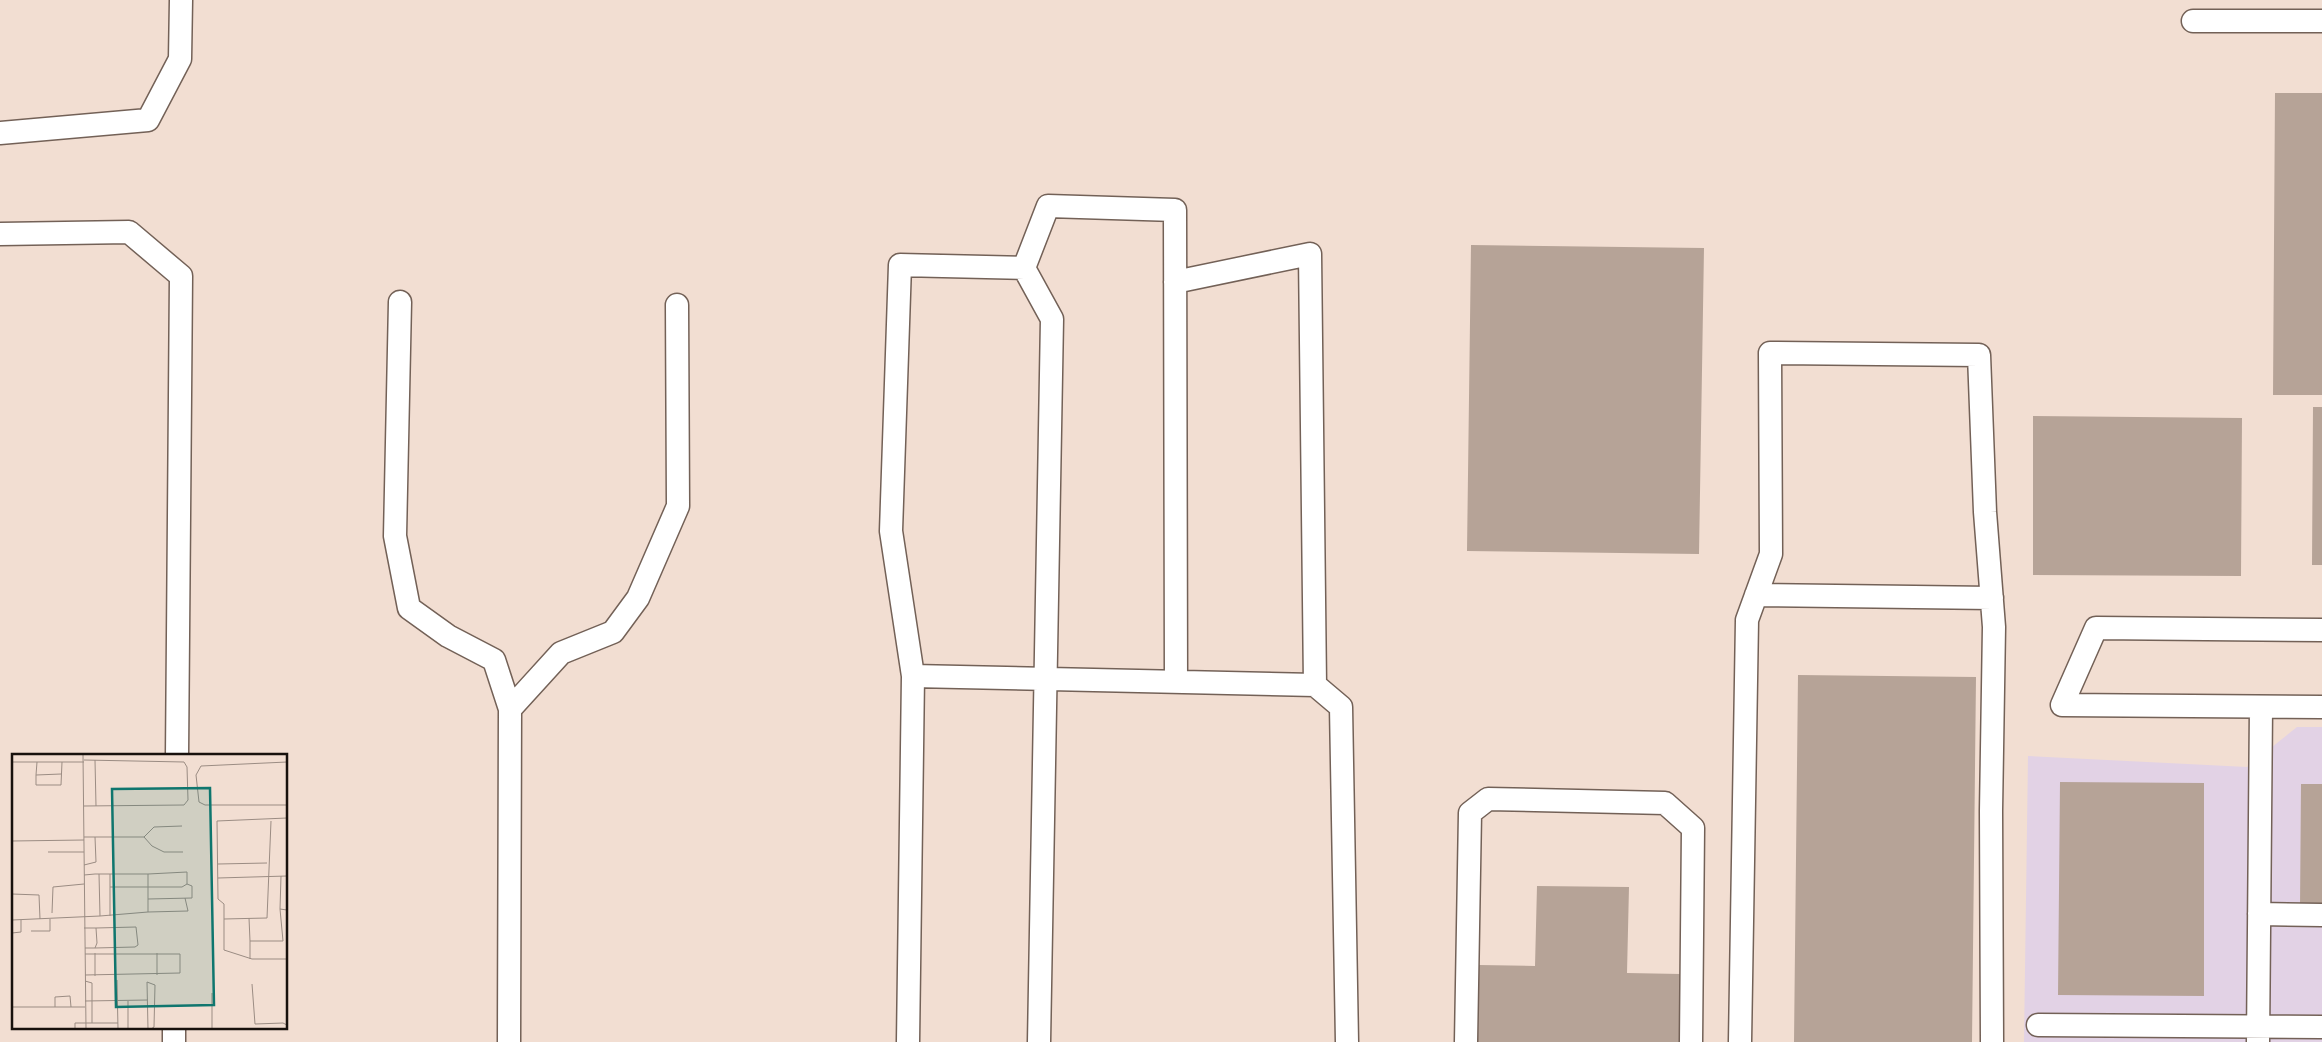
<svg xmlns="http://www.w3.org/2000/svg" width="2322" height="1042" font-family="'Roboto Condensed',sans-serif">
<rect width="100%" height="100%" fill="#f2ded2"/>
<!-- commercial -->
<path fill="#e2d2e5" d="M2297,727H2322V1042H2024L2028,756L2247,767Z"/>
<!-- building -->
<path fill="#b6a397" d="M2275,93H2322V395H2273Z
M1471,245L1704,248L1699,554L1467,551Z
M2313,407H2322V565H2312Z
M2033,416L2242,418L2241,576L2033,575Z
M1798,675L1976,677L1972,1042H1794Z
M2060,782L2204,783V996L2058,995Z
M2301,784H2322V907H2300Z
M1537,886L1629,887L1627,973L1681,974L1680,1042H1478L1479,965L1535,966Z"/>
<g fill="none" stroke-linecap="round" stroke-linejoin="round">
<defs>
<path id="service" d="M2193,21H2322
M0,133L148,120L180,59L181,0
M0,234L129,232L181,276L177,756
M1024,268L1052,319L1039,1042
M1175,282L1310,254L1315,685
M400,302L395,536L409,608L448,636L494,660L510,709L509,1042
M1756,595L1992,598
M2322,630L2096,628L2062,705L2322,707
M913,676L891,531L900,265L1024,268L1048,206L1175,210L1176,682
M510,709L561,653L613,632L638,598L678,506L677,305
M2259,914L2322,915
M2038,1025L2322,1027
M174,1042V1028
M908,1042L913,676L1315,685L1341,707L1347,1042
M1466,1042L1470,813L1488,799L1665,803L1693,828L1691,1042
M1740,1042L1747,620L1771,554L1770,353L1979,355L1985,512L1994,627L1991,811L1992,1042
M2258,1042L2261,707"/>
</defs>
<!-- service casing -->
<use href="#service" stroke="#736157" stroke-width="25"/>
<!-- service -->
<use href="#service" stroke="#fff" stroke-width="22"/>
</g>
<!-- overview -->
<g transform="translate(12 754)">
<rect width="275" height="275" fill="#f2ded2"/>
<path fill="none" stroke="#9b8c83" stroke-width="1" d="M71,0L74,275M72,6L172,8L175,13L176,46L172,51L72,52M83,6L84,52M0,8H72M25,8L24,21L49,20M275,8L189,12L184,21L187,48L193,51H275M24,21V31H49L50,8M275,64L205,67L206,145L212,150V196L240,205H275M72,83H132L142,73L170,72M132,83L140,92L152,98H171M0,87L72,86M36,98H72M206,110L255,109M72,111L84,108L83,83M98,120V162M72,121L83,120H136V158L88,162L87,120M206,124L275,122M98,133H170L175,130M0,140L27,141L28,165M136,145L180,144V132L175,130V118L136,120M268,155L269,122M136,158L176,157L173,144M40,159L41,133L72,130M237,164L238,187H271L268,155L275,156M212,165L255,164L259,67M0,166L88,162M72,174H84L85,189L83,194H73M19,177H38V165M0,179L9,178V166M238,187V205M83,194L123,193L126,191L124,173L84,174M145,199V221M73,200H168V219L73,221M83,222V199M105,226L106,275M73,227L80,229V269M240,230L243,270L271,269L275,271M200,239V275M73,247L136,246M0,253H73M43,253V243L58,242L59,253M63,275V269H106M116,275V247M136,275L135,228L143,231L142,273L139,275"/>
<path fill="#0f766e" fill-opacity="0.15" stroke="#0f766e" stroke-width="2.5" d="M198,34L202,251L104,253L100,35Z"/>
<rect width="275" height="275" fill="none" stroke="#18110d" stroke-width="2.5"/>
</g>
</svg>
